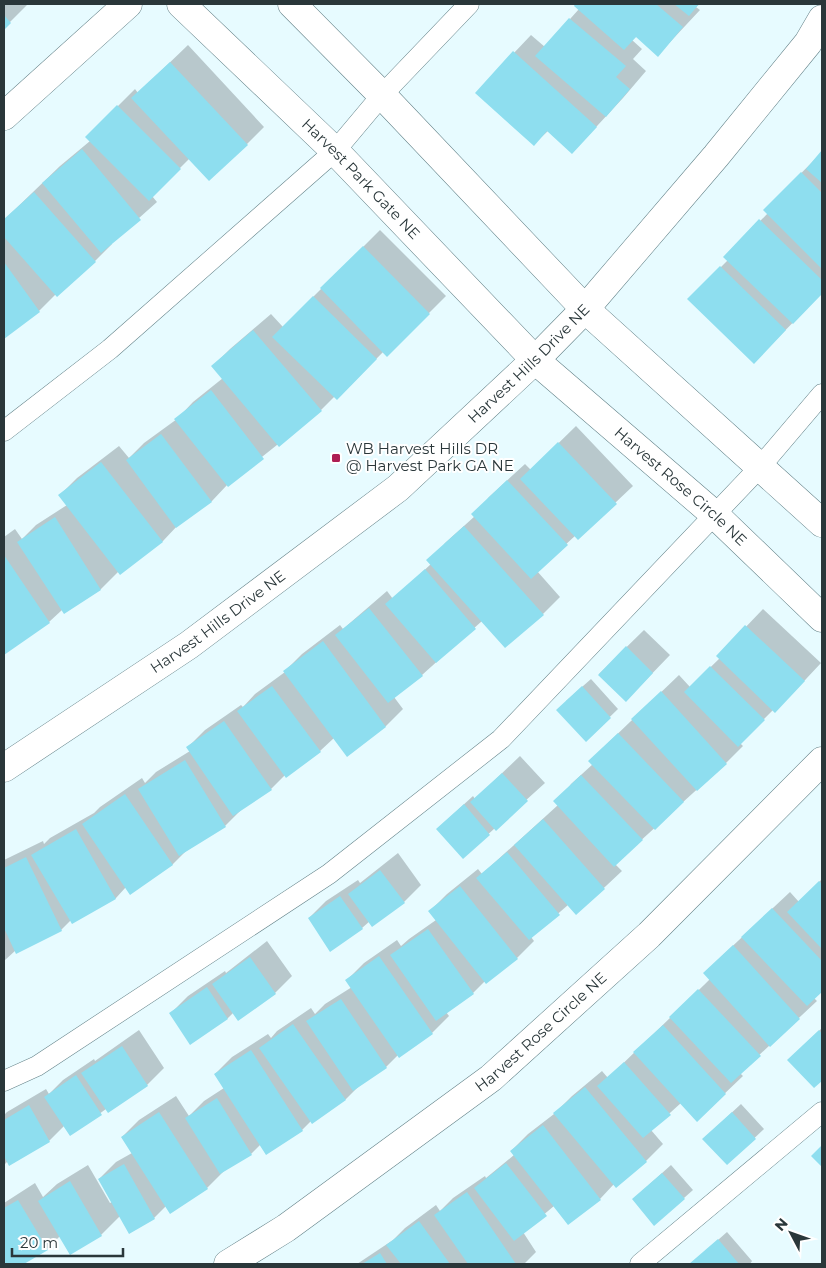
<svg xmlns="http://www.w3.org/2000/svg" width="826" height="1268" font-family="Montserrat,sans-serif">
<rect width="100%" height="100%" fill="#e7fbff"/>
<!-- shadow -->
<path fill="#0003" d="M4,4H26L27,5L4,28Z
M577,4H700L696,7L700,10L658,55L637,36L632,40L642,49L633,59L646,71L623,98L572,153L548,131L534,144L477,92L531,35L545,47L579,9L576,6Z
M188,45L264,127L247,144L189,159L152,196L157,202L111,243L112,244L95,261L56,294L39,311L4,337V220L60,166L90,141L87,137L135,89L138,93Z
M822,152V293L754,362L689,299L728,260L725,257L768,213L765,210Z
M380,230L446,296L387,355L384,351L337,399L335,396L321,410L228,484L212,501L179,524L163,541L120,573L119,571L101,589L64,613L62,610L49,622L4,653V537L15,529L22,539L36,525L67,505L60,495L77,478L119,446L129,458L144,443L177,419L193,402L223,378L213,366L230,349L271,314L283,327Z
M576,426L633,486L578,538L576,535L537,571L560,597L543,614L482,621L422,675L394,697L403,709L386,726L347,755L334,738L320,751L285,775L271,789L242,809L225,826L188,849L172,865L126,887L116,898L72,922L71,920L61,930L16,950L4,961V860L43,841L44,844L50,838L94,813L100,807L142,778L145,783L156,772L190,751L188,747L205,730L241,705L243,707L255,694L285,672V671L302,654L340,625L343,629L387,591L393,599L431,564L445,543L475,516L489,497L525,464L531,470Z
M763,609L821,663L792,694L774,709L740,743L743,746L726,763L615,864L622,871L576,914L568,905L531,937L534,941L517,958L486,982L485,981L473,993L446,1012L449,1016L432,1033L398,1055L386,1067L361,1084L346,1099L312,1122L311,1121L302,1130L261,1144L251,1154L224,1171L207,1188L166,1206L154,1218L120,1216L101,1235L70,1254L60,1236L47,1249L22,1264H4V1203L35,1183L43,1197L57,1184L88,1165L110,1203L112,1202L99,1179L116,1162L132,1153L122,1137L139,1120L176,1096L189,1116L204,1101L224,1088L215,1074L232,1057L268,1034L271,1038L277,1031L311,1008L315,1014L325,1004L352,987L347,980L364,963L397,940L401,946L409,939L436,920L430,911L447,894L478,869L482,874L558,805L571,784L593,764L607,744L679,675L690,687L720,658L718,656Z
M644,630L670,655L643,683L599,674Z
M591,679L618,709L586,740L566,701Z
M520,756L545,783L463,857L437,829L473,796L475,799Z
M398,853L421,885L404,902L370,921L362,928L309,918L326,901L358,880L360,883Z
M822,879V990L814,998L817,1001L740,1073L743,1076L697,1120L681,1103L651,1130L663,1144L646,1161L614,1184L600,1199L568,1223L554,1206L523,1232L536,1252L524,1264H470L469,1262L467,1264H357L393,1240L405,1228L436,1205L440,1211L453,1198L485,1176L486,1178L514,1155L511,1151L528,1134L554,1114L572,1096L602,1071L608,1078L704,985L710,979L722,956L790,892L799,902Z
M267,941L292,976L275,993L234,1012L228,1018L191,1043L171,1013L188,996L225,971L226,973Z
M822,1028V1079L814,1087L806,1043Z
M139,1030L164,1068L147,1085L108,1111L106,1109L70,1135L64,1126L49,1141L8,1161L4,1165V1115L7,1112L46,1089L49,1094L63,1080L94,1059L95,1061Z
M741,1104L764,1129L727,1164L713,1130Z
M671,1165L693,1190L684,1198L642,1191Z
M727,1232L752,1261L750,1264H693L701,1255Z"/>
<!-- building -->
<path fill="#8edeef" d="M575,4H656L683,27L658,57L636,37L624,50L574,6Z
M674,4H699L689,16Z
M4,15L11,23L4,30Z
M569,18L626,66L616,77L630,89L606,117L535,56Z
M513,51L597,127L572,154L547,131L534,146L475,93Z
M170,62L248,145L209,181L131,98Z
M117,105L181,169L149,201L85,137Z
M82,149L141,220L101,253L42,183Z
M822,150V183L806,169Z
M801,172L822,193V269L763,210Z
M34,192L96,262L57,297L4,237V219Z
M759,219L822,280V294L793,324L723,257Z
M363,246L430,314L387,357L320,288Z
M4,262L40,312L4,339Z
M720,266L786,330L754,364L687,299Z
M313,296L377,359L337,400L272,337Z
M253,330L322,411L279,447L211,366Z
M211,390L264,459L228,487L174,419Z
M161,434L212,502L176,528L126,460Z
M558,442L617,504L578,540L520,479Z
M101,462L163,542L120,575L58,495Z
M507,480L568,545L531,579L471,514Z
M55,517L101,590L64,614L17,542Z
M464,526L544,615L505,648L426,560Z
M4,555L50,623L4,655Z
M425,569L476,629L436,663L385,604Z
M369,608L423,676L388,703L335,635Z
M745,625L805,681L775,713L716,656Z
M323,641L386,727L347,757L283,671Z
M626,646L653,673L626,702L598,675Z
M710,666L765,720L738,747L684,692Z
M272,686L321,752L286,778L237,711Z
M582,686L611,718L586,742L556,710Z
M661,691L727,764L697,791L631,719Z
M224,721L272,790L233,816L186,747Z
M618,733L684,802L655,830L588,761Z
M185,760L226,827L179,856L138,789Z
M502,773L528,801L496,831L470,802Z
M581,775L643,840L614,867L553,801Z
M125,794L173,865L130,895L82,824Z
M464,804L490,835L463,859L436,829Z
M543,819L605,889L576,915L514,845Z
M76,829L116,899L72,924L31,855Z
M507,852L560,915L529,940L476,878Z
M26,857L62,931L16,954L4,928V868Z
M380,870L405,903L372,927L348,894Z
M819,881L822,884V949L787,912Z
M460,886L518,959L486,984L428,911Z
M340,896L363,929L330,952L308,918Z
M772,908L822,961V992L807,1006L741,937Z
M428,929L474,994L436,1021L390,955Z
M733,945L800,1019L770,1047L703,973Z
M379,956L433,1034L399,1058L345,980Z
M250,957L276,994L238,1021L212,984Z
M207,987L228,1019L190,1045L169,1013Z
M698,989L761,1056L731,1083L669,1017Z
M341,999L387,1068L353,1091L306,1021Z
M293,1024L346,1100L312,1124L259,1048Z
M663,1025L726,1094L697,1122L633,1052Z
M819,1030L822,1034V1081L814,1088L787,1060Z
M122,1046L148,1086L108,1113L81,1073Z
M251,1050L303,1131L266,1155L214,1074Z
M624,1062L671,1115L643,1138L597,1086Z
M76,1075L102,1115L70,1136L44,1097Z
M585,1087L647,1162L616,1188L553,1113Z
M217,1098L252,1155L220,1174L185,1118Z
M29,1105L50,1142L9,1166L4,1156V1120Z
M159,1112L208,1189L170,1214L121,1137Z
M732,1112L756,1139L727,1165L702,1139Z
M543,1125L601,1200L568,1225L510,1151Z
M822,1145V1167L811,1156Z
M506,1163L547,1216L514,1241L474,1188Z
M124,1164L155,1219L129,1234L98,1179Z
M662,1173L685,1199L654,1226L632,1199Z
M70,1181L102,1236L70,1255L38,1201Z
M467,1192L516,1264H468L434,1215Z
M18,1200L48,1250L24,1264H5L4,1208Z
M419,1221L450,1264H401L386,1245Z
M718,1239L739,1264H689Z
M380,1253L387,1264H362Z"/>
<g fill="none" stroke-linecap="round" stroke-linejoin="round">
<defs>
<path id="service" d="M4,431L110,349L335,151L382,95L469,4
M4,1081L37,1066L329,874L501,739L760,467L822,394
M640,1264L822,1112"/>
<g id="minor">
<path id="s1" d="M181,4L335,151L535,360L715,515L822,618"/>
<path d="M292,4L382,95L585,309L822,523"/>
<path d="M4,116L128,4"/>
<path id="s2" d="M228,1264L286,1228L491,1078L649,935L822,761"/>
</g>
<g id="tertiary">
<path id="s3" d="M4,768L189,645L398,488L535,360L585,309L716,156L808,43L822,19"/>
</g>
</defs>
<!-- service casing -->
<use href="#service" stroke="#628087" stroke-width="21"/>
<!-- minor casing -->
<use href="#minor" stroke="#628087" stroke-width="29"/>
<!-- tertiary casing -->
<use href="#tertiary" stroke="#628087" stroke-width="29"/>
<!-- service -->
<use href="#service" stroke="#fff" stroke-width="20"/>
<!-- minor -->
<use href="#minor" stroke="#fff" stroke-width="28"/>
<!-- tertiary -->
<use href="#tertiary" stroke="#fff" stroke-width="28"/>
</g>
<!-- markers -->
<rect fill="#ae1e53" stroke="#fff" stroke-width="2" x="331" y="453" width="10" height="10" rx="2.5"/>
<g text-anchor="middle" stroke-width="4" stroke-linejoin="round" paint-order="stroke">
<!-- street labels -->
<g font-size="15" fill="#2a373a" stroke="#fff">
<text dy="5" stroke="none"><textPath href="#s1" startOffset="251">Harvest Park Gate NE</textPath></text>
<text dy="5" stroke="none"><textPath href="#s3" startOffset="664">Harvest Hills Drive NE</textPath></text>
<text dy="5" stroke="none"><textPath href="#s1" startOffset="695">Harvest Rose Circle NE</textPath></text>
<text dy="5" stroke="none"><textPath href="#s3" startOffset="259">Harvest Hills Drive NE</textPath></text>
<text dy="5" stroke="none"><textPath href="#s2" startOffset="390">Harvest Rose Circle NE</textPath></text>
</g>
<!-- poi labels -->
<g font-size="15" fill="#2a373a" stroke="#fff" text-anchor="start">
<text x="346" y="454">WB Harvest Hills DR<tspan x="346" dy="17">@ Harvest Park GA NE</tspan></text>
</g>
</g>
<!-- border -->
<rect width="826" height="1268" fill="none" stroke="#2a373a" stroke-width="10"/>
<!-- north arrow -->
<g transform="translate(791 1233) rotate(311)" stroke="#ffffff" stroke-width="4" paint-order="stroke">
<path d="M0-4L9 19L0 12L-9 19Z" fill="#2a373a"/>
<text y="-8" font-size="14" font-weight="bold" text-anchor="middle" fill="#2a373a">N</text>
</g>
<!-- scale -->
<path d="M12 1248v8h111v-8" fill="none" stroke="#2a373a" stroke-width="2.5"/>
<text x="20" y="1248" font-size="15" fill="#2a373a" stroke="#ffffff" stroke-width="4" paint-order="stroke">20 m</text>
</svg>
